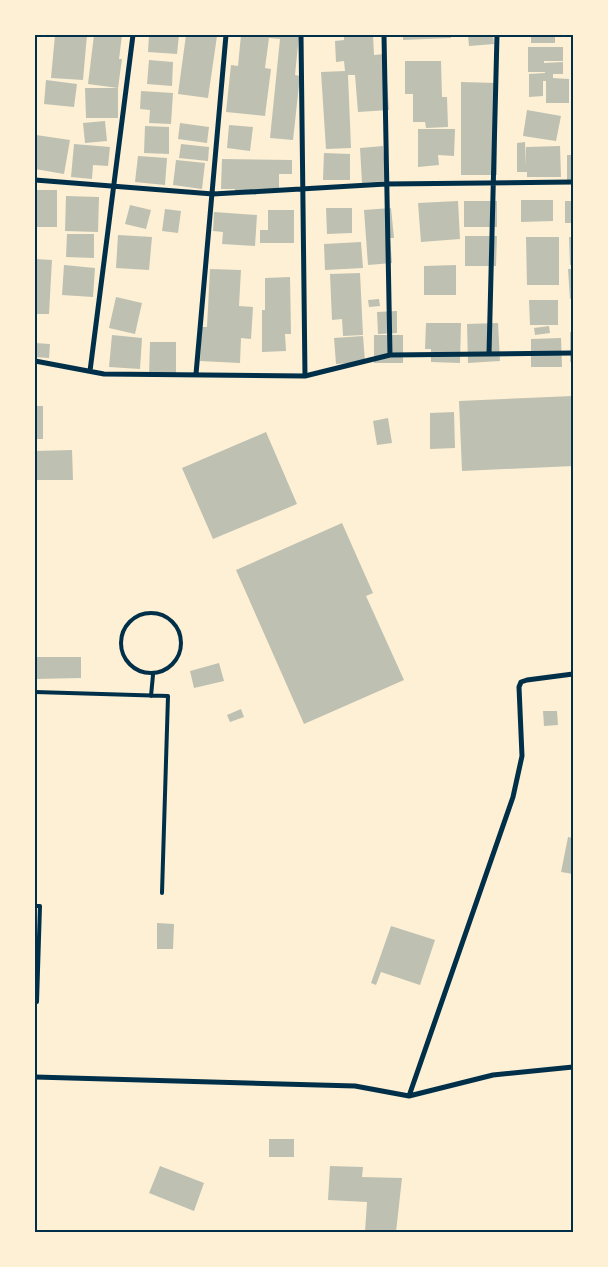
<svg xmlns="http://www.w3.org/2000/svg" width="608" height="1267" font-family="Literata,serif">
<rect width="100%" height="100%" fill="#fdf0d5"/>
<!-- building -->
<path fill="#bec0b2" d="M55,35H87L83,80L51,78Z
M94,35H122L119,59H122L118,88L88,84Z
M149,35H179L177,54L148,52Z
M186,35L217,36L208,98L178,94Z
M241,35H299L295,75L300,76L293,140L270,138L280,39L269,38L265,68L271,69L265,116L226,112L231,65L238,66Z
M344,35H373L374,55L385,54L389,110L358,112L355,75H348L351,148L326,149L321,72L345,71L344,61L336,62L335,41L344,40Z
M403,35H451V38L403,40Z
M468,35H493L494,44L469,46Z
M531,35H555V43H531Z
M528,47H563V61H544V63L563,62V74H553V78L569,79V103H546V81H543V96L529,97V74L545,73V72H528Z
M149,60L173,62L172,86L147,84Z
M405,61H441L442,97H447L448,127L426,128L425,122H413V94H405Z
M46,80L77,84L74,107L44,104Z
M461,82L497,83V175H461Z
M85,88H118V118H86Z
M141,91L173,93L171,124L149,123L150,110L140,109Z
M527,110L561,116L556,141L523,136Z
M105,121L107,141L85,143L83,123Z
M180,123L209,127L207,143L178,139Z
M229,125L253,127L250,151L227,148Z
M145,126L169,127V154L144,153Z
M418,129H455L454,156L438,155L439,165L418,167Z
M36,135L70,140L64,174L35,169Z
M525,142L526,166V147L560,146L561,177H527V172H517V143Z
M74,144L110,147L108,166L93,165L92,179L71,177Z
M181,144L209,147L208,161L179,158Z
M383,146L386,181L362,183L360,148Z
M324,153L350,154V180H323Z
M567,155H573V180H567Z
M138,156L167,158L165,185L135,182Z
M222,159L292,160V174H279V190L256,189V195L235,194V189H221Z
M176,160L205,163L202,189L173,185Z
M35,190H57V227H35Z
M66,196L99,197L98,232L65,231Z
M521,200H553V221L521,222Z
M458,201L460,239L421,242L418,203Z
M464,201H497V227H464Z
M565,201H573V223H565Z
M130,205L151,210L146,229L125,224Z
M326,208H352V233L327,234Z
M391,208L394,238H390L392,263L368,265L364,210Z
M165,209L181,211L178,233L162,231Z
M268,210H294V243H260V230H268Z
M214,212L257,215L255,246L222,244L223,232L213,231Z
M67,234H94V258L66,257Z
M118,235L152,237L149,270L116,268Z
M465,236H497L496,266H465Z
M526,237H559V285H527Z
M569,237H573V265H570Z
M361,242L363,268L325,270L324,244Z
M35,259L52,260L49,314H35Z
M64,265L95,268L93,297L62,295Z
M456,265V295H424V266Z
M210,269L241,270L239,306L253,307L251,339L241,338L240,363L200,361L202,327H207Z
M568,269H573V298L570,299Z
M360,273L363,335L343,336L342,319L332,320L330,274Z
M290,277L291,334H285L286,351L262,352V310H265V278Z
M116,297L142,303L135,334L109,328Z
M379,299L380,306L369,307L368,300Z
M529,300H558V325H530Z
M397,311V333L378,334L377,312Z
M426,323H461L460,363L431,362V349H425Z
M498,323L500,361L468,363L467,324Z
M549,326L550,333L535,335L534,328Z
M570,332H573V362H570Z
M112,335L142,338L140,369L109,367Z
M374,335H403V363H374Z
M363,336L365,362L336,364L334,338Z
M561,338L562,367H531V339Z
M150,342H176V377L149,376Z
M35,343L50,344L49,358L35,357Z
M573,396V466L462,471L459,401Z
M35,406H43V439H35Z
M454,412L455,448L430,449V413Z
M388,418L392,443L377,445L373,421Z
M266,432L297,504L213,539L182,468Z
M72,450L73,480H35V451Z
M342,523L373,593L366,596L404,680L304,724L236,570Z
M35,657H81V678L35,679Z
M219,663L224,681L194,688L190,671Z
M241,709L244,717L230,722L227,715Z
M543,711H557L558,725L544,726Z
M568,837L573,838V874L561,872Z
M157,923L174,924L173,949H157Z
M391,926L435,940L420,985L381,972L376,985L371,983Z
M269,1139H294V1157H269Z
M160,1166L204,1183L194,1211L149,1193Z
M330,1166L363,1167L362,1177L402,1178L396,1232H365L367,1202L328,1200Z"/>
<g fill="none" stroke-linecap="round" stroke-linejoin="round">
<!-- service -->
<path stroke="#003049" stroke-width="4" d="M121 643a30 30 0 1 1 60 0a30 30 0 1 1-60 0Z
M35,692L168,696L162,893
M151,696L153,675
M35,906H40L37,1002H35"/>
<!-- minor -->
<path stroke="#003049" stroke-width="5" d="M301,35L305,376
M384,35L390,355
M35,180L213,194L386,184L573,182
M489,354L497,35
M35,361L104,374L305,376L390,355L573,353
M90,371L133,35
M196,374L226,35
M35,1077L355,1086L409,1096L493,1075L573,1067
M409,1096L513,797L522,756L519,687L521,682L527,680L573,674"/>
</g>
<!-- border -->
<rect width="608" height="1267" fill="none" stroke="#fdf0d5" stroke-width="72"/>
<rect x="36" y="36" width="536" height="1195" fill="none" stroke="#003049" stroke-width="2"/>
</svg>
